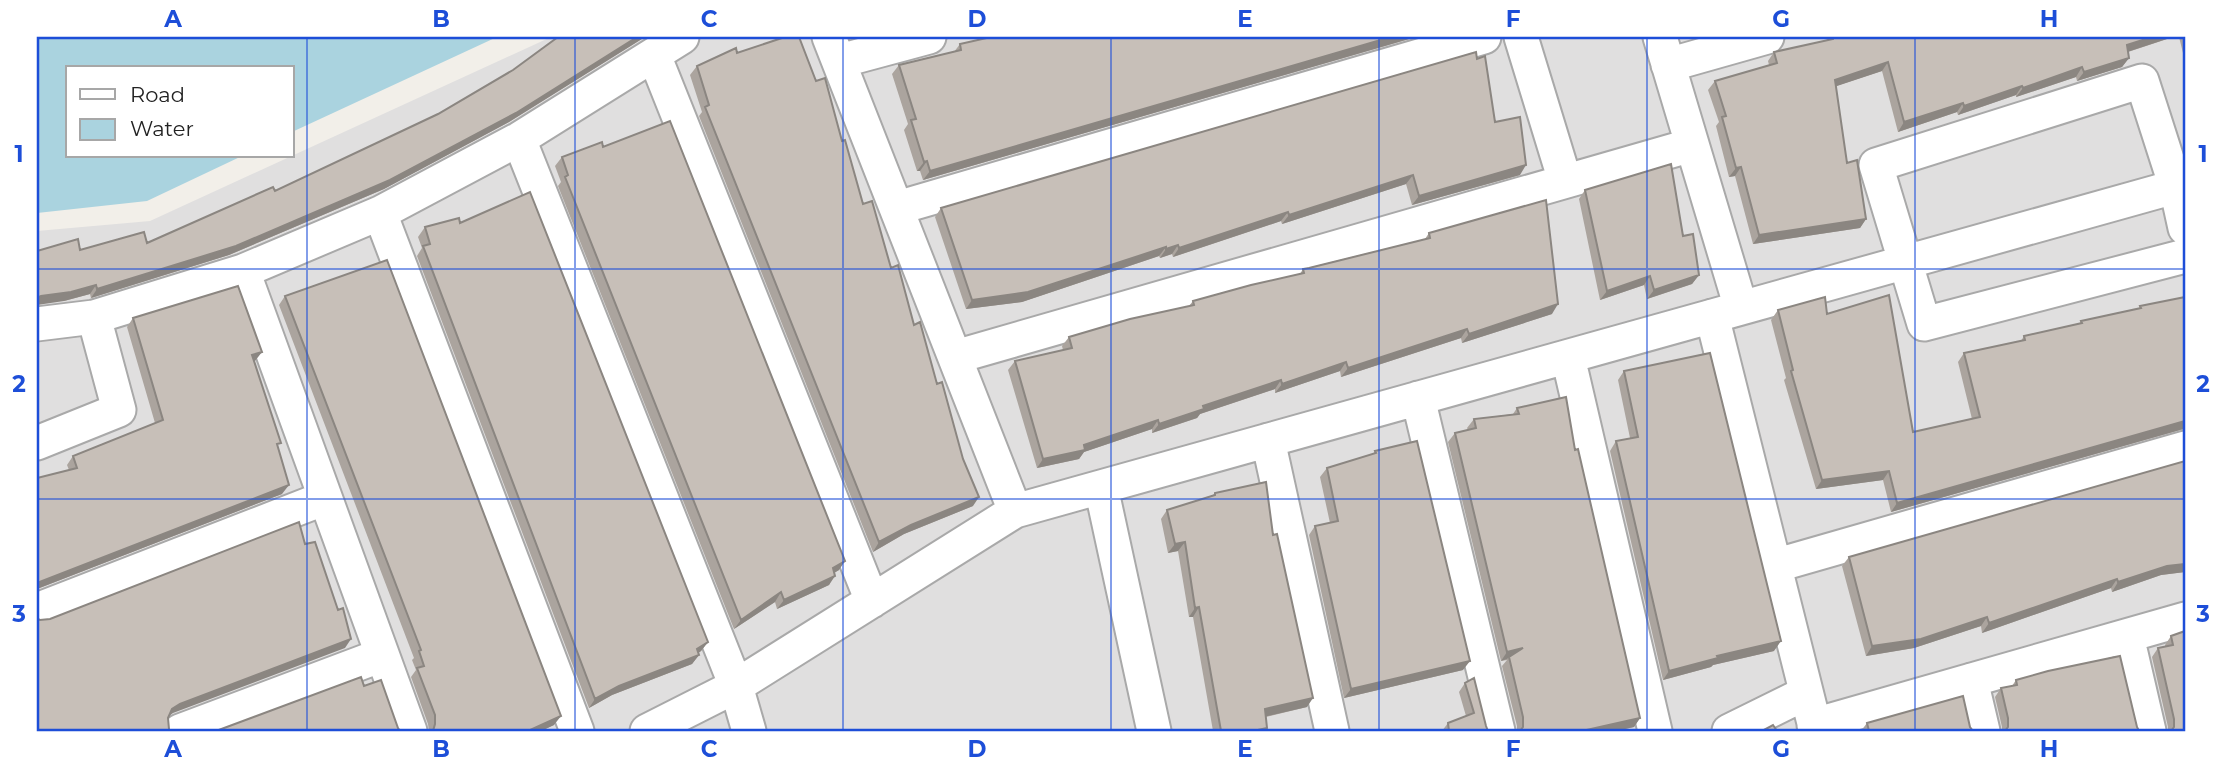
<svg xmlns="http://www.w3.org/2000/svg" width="2222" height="768" font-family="Montserrat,sans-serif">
<rect width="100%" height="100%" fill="#f2efe9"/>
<!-- residential -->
<path fill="#e0dfdf" d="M551,37H2185V731H37V231L150,221Z"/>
<!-- water -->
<path fill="#aad3df" d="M43,37H497L292,132V68H68V156H242L147,201L37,213V38Z"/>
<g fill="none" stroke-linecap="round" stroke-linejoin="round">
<defs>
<path id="street" d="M829,37L1015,511
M1521,37L1565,181
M1660,37L1741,308
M654,55L872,601
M840,61L929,37
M1668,65L1767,37
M519,139L736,686L749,731
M897,208L1484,37
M380,213L577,731
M2185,228L2176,187L2142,81L1876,165L1924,324L2185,256
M243,271L410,731
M1712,316L1816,731
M37,324L94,317L243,271L380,213L519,139L682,37
M955,357L1692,145
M1568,357L1655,731
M1418,398L1498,731
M1268,440L1332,731
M37,443L119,410L94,317
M1101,487L1154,731
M1774,566L2185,448
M37,610L325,498
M2127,636L2149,731
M1971,680L1983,731
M1814,725L2185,619
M180,731L382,655
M647,731L736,686L1015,511L2185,184
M1729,731L1806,693"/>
</defs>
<!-- street casing -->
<use href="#street" stroke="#a9a9a9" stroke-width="37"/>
<!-- street -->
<use href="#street" stroke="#fff" stroke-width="33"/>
</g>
<!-- wall -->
<path fill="#aba49e" d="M558,37H645L509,122L384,189L229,255L91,298L90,294L64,301L80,250L147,243L275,191L438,114L513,70Z
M991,37H1416L923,180L920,171H917L904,130L908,124L892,74L899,65L954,52L960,44Z
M1828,37H2173L2128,52L2129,58L2122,67L2077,81L2076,77L2016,97V95L1958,115L1957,112L1898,132L1882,71L1836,86L1847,163L1866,219L1860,228L1753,244L1735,176L1729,177L1716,126L1719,122L1708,90L1715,81L1769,65L1768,61L1774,52L1826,41Z
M2179,37H2185V61Z
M737,53L816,81L842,141L863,204L914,325L973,506L904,534L873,552L699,116L702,112L690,75L697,66Z
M1477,59L1495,122L1520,175L1412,205L1406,184L1282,224L1281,221L1173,257L1172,254L1160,258L1159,256L1022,302L966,309L935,217L941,208Z
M603,147L839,570L834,573L829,585L777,609L775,602L734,629L558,186L561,182L555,166L562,157Z
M1585,190L1683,236L1699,275L1692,284L1647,299L1644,285L1600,300L1579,199Z
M460,223L708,642L701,651L698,653L699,655L692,664L612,695L589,708L417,256L422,248L418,237L425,227Z
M1429,233L1552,314L1462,343L1461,338L1341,377L1340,371L1275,393V389L1200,414L1197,418L1152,433V429L1084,452L1079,459L1037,468L1008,370L1015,361L1063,350L1062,346L1069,337L1189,306L1193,301L1300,274L1303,269L1425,239Z
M285,296L554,725L541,731H429L428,724L411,677L416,670L412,660L414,658L279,305Z
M2140,306L2180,430L1891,512L1883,480L1816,489L1784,380L1786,378L1771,320L1778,310L1827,314L1913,432L1972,419L1958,362L1964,353L2021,341L2024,336L2079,324L2081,321L2139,308Z
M133,318L255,361H254L278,447L282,494L37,589V478L69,470L67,465L73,456L155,423L127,327Z
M1624,371L1774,651L1713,665L1711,667L1663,680L1610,451L1616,441L1630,438L1618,380Z
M1517,408L1575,450L1640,718L1634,727L1616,731H1517V726L1502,666L1507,660L1501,661L1448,442L1455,433L1468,430L1467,428L1474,419L1513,414Z
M1375,451L1463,670L1344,698L1309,535L1315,526L1330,523L1320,477L1327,468L1373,454Z
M2185,461V572L2161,575L2112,592L2111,588L1982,633L1981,626L1914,648L1866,656L1842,566L1849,557Z
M1215,493L1273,535L1307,707L1266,717L1267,728L1265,731H1213L1193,617H1189L1178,551L1168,553L1161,519L1167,510L1212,496Z
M2185,631V731H2168V727L2152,657L2158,648L2165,647V645L2171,636Z
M2016,680L2137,727L2139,731H2002V727L1995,697L2001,688L2012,686Z
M1465,683L1488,731H1442L1448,723L1466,716L1459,692Z
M1867,723L1970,727L1973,731H1861Z"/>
<!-- shaded-wall -->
<path fill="#8b8681" d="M637,37H645L509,122L384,189L229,255L91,298L97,289Z
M1391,37H1416L923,180L930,171Z
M2152,37H2173L2121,54L2127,45Z
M2129,58L2122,67L2077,81L2084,72Z
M1888,62L1882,71L1828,89L1835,80Z
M2082,67L2076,77L2016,97L2023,88Z
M2022,86L2016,95L1958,115L1964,106Z
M1963,103L1957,112L1898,132L1904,122Z
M927,161L920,171H917L924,162Z
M1526,165L1520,175L1412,205L1419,196Z
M1741,167L1735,176L1729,177L1736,168Z
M1413,175L1406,184L1282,224L1289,215Z
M1288,212L1281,221L1173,257L1179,248Z
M1866,219L1860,228L1753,244L1759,235Z
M1178,245L1172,254L1160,258L1166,249Z
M1166,247L1159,256L1022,302L966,309L972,300Z
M1699,275L1692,284L1647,299L1654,290Z
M1650,276L1644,285L1600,300L1607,291Z
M96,285L90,294L64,301L37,305V298L41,296Z
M1558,304L1552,314L1462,343L1469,334Z
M1467,329L1461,338L1341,377L1348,368Z
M262,352L255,361L245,364L252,355Z
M1346,362L1340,371L1275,393L1282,384Z
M1281,380L1275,389L1200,414L1197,418L1152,433L1159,424L1203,406Z
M1158,420L1152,429L1084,452L1079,459L1037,468L1043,459Z
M2185,421V429L2180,430L1891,512L1897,503Z
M1889,471L1883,480L1816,489L1822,480Z
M289,485L282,494L37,589V583Z
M979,497L973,506L904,534L873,552L879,542L911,525Z
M1185,542L1178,551L1168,553L1175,544Z
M845,561L839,570L827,577L833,568Z
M2185,564V572L2161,575L2112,592L2118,582L2167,566Z
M835,576L829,585L777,609L784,600Z
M2117,579L2111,588L1982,633L1989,623Z
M781,592L775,602L734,629L741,620Z
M1199,607L1193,617H1189L1195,608Z
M1987,617L1981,626L1914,648L1866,656L1872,646Z
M351,639L345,648L173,713L166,718L172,709L180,704Z
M1781,641L1774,651L1713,665L1711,667L1663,680L1669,671L1717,656Z
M708,642L701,651L691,658L697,649Z
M1523,648L1509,657L1507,659L1501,661L1507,652Z
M699,655L692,664L612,695L589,708L595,699L619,686Z
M1470,661L1463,670L1344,698L1351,689Z
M1313,698L1307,707L1259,718L1265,709Z
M561,716L554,725L541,731H528Z
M1640,718L1634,727L1616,731H1582Z"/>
<!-- building -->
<path fill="#c7bfb8" stroke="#8b8681" stroke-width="2" d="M558,37H637L516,113L390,180L236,246L97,289L96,285L71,292L41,296L37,298V251L78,239L80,250L144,232L147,243L273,187L275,191L438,114L513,70Z
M785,37H799L816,81L825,78L842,141L845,140L863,204L872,201L891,268L898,265L914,325L920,322L937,384L942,382L963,459L979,497L911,525L879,542L705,107L709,105L697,66L736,48L737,53Z
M991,37H1391L930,171L927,161L924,162L911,120L916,119L899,65L961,50L960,44Z
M1833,37H2152L2127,45L2129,58L2084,72L2082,67L2023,88L2022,86L1964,106L1963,103L1904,122L1888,62L1835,80L1847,163L1857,160L1866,219L1759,235L1741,167L1736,168L1722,117L1726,116L1715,81L1777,63L1774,52L1833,39Z
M1476,52L1477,59L1485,56L1495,122L1520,117L1526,165L1419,196L1413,175L1289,215L1288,212L1179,248L1178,245L1166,249V247L1028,292L972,300L941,208Z
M670,121L845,561L833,568L835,576L784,600L781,592L741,620L565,177L568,175L562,157L602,142L603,147Z
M1671,164L1683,236L1693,234L1699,275L1654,290L1650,276L1607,291L1585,190Z
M530,192L708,642L697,649L699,655L619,686L595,699L423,246L430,244L425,227L459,218L460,223Z
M1546,200L1558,304L1469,334L1467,329L1348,368L1346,362L1282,384L1281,380L1203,406L1204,409L1159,424L1158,420L1084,445L1085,450L1043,459L1015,361L1072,348L1069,337L1130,319L1194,305L1193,301L1251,285L1304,273L1303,269L1309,268L1430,238L1429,233Z
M387,260L561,716L528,731H433L435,724V715L417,668L424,666L419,651L421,650L285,296Z
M238,286L262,352L252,355L281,443L277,444L289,485L37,583V478L77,468L73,456L163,420L133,318Z
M1889,295L1913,432L1980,417L1964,353L2025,340L2024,336L2082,323L2081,321L2141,308L2140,306L2185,297V421L1897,503L1889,471L1822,480L1791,371L1793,370L1778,310L1825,297L1827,314Z
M1710,353L1781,641L1717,656L1718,658L1669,671L1616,441L1638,437L1624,371Z
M1566,397L1575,450L1578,449L1640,718L1582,731H1520L1523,727V717L1509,657L1523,648L1507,652L1455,433L1476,428L1474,419L1519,414L1517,408Z
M1417,441L1470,661L1351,689L1315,526L1338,521L1327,468L1376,453L1375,451Z
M2185,461V564L2167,566L2118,582L2117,579L1989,623L1987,617L1921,639L1872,646L1849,557Z
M1266,482L1273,535L1277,534L1313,698L1265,709L1267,728L1253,731H1221L1199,607L1195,608L1185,542L1175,544L1167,510L1215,495V493Z
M299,522L305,544L315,542L338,610L343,608L351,639L180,704L172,709L168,718L169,729L170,731H37V618L40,620L50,619Z
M2185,631V731H2171L2174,727V719L2158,648L2173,645L2171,636Z
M2120,656L2137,727L2139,731H2005L2008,727V718L2001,688L2017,685L2016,680L2048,671Z
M361,677L364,686L381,680L398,728L400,731H216Z
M1474,678L1486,726L1488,731H1449L1448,723L1474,713L1465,683Z
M1963,696L1970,727L1973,731H1869L1867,723Z
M1773,725L1777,731H1762Z"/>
<!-- grid -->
<path fill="none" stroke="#1d4ed8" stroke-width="2" stroke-opacity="0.55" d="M307,37V731M575,37V731M843,37V731M1111,37V731M1379,37V731M1647,37V731M1915,37V731M37,269H2185M37,499H2185"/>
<!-- border -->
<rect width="2222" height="768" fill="none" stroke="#ffffff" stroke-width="77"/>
<!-- legend -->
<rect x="66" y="66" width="228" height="91" fill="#ffffff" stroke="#a7a7a7" stroke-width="2"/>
<rect x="80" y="89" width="35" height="10" fill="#ffffff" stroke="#a7a7a7" stroke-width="2"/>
<text x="130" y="102" font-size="21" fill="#222222">Road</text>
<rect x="80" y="119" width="35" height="21" fill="#aad3df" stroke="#a7a7a7" stroke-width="2"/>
<text x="130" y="136" font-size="21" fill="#222222">Water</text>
<rect x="38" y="38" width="2146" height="692" fill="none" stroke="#1d4ed8" stroke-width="2.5"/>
<g font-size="23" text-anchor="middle" font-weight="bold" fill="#1d4ed8">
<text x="173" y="27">A</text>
<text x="441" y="27">B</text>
<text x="709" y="27">C</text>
<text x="977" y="27">D</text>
<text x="1245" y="27">E</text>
<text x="1513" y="27">F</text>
<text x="1781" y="27">G</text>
<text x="2049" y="27">H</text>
<text x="19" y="162">1</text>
<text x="2203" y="162">1</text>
<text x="19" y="392">2</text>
<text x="2203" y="392">2</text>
<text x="19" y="622">3</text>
<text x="2203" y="622">3</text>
<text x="173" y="757">A</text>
<text x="441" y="757">B</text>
<text x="709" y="757">C</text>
<text x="977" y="757">D</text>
<text x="1245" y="757">E</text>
<text x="1513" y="757">F</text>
<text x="1781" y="757">G</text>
<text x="2049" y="757">H</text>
</g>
</svg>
